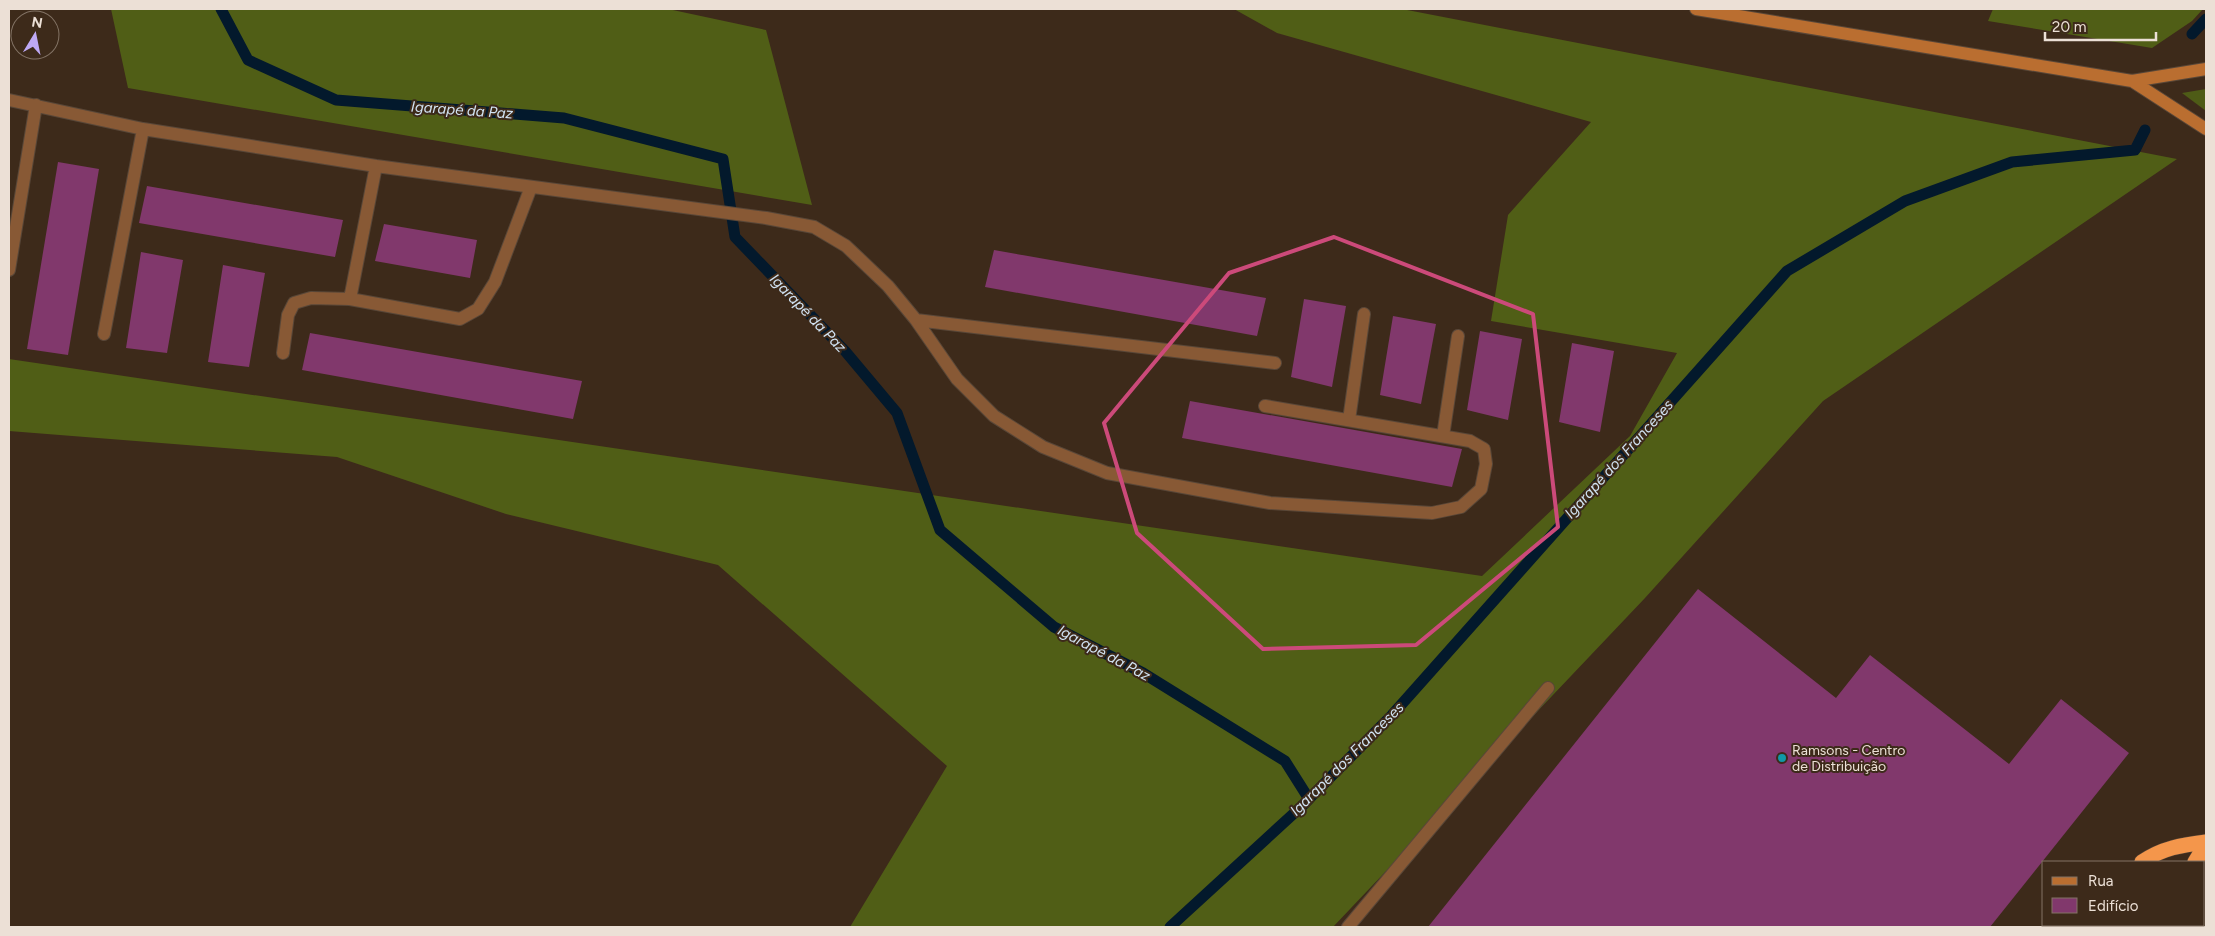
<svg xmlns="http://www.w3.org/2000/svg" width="2215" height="936" font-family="Figtree,sans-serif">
<rect width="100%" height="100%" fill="#3d2a1a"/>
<!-- green -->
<path fill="#4e5b16" d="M2206,89V111L2182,93Z"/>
<!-- forest -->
<path fill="#505e16" d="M111,9H668L766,30L812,205L128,88Z
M1234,9H1402L2177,159L1823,401L1645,598L1333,927H850L947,766L718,565L506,514L337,457L9,431V359L1482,576L1630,436L1677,353L1491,321L1508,215L1591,122L1277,33Z
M1993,9H2203L2192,21L2152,48L1988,21Z"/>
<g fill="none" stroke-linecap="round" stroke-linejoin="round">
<!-- stream -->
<path stroke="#03192c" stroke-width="11" d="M221,9L248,60L336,100L564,118L723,159L735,237L845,351L897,413L940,530L1054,627L1143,673L1285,761L1309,799L1302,806
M2192,34L2206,19
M1170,927L1302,806L1392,715L1787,271L1905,201L2012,162L2135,150L2145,130"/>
</g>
<!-- building -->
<path fill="#81386c" d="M58,162L99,169L68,355L27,349Z
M147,186L343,220L335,257L139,223Z
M384,224L477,240L470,278L375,261Z
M994,250L1266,298L1257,336L985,287Z
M141,252L183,260L167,353L126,348Z
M223,265L265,273L249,367L208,362Z
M1304,299L1346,306L1332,387L1291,377Z
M1393,316L1436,324L1421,404L1380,395Z
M1480,331L1522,339L1508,420L1467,410Z
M310,333L582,381L573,419L302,370Z
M1572,343L1614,351L1600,432L1559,422Z
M1190,401L1462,449L1452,487L1182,438Z
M1698,589L1836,698L1870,655L2009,764L2061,699L2129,753L1990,927H1428Z"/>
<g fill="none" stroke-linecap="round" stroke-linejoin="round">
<defs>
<path id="lane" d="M1348,927L1548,688"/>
<path id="street" d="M9,100L143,129L376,166L766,218L814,227L846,246L888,286L916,320L957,379L994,416L1043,447L1107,473L1270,503L1432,513L1461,507L1481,489L1486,464L1484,449L1470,441L1265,406
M9,270L36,105
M350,299L460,319L478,309L495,282L531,187
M916,320L1275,363
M104,334L143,129
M283,353L288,315L294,303L311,298L350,299L376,166
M1349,420L1364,314
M1443,436L1458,336"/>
<path id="secondary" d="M1696,9L2132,81L2206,69
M2132,81L2206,129"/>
<path id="highway" d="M2142,862C2162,848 2182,845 2206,842
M2195,862L2206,844
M2085,927L2087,925
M2153,927L2155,925"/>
</defs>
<!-- lane casing -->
<use href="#lane" stroke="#594738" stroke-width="14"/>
<!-- street casing -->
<use href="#street" stroke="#594738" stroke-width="14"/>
<!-- secondary casing -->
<use href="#secondary" stroke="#594738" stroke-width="14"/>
<!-- highway casing -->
<use href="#highway" stroke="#594738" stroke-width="16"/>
<!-- lane -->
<use href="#lane" stroke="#885935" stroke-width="12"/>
<!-- street -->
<use href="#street" stroke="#885935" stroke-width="12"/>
<!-- secondary -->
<use href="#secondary" stroke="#ba6e30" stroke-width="12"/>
<!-- highway -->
<use href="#highway" stroke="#f4964b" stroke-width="15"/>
</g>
<!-- marked area -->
<path fill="none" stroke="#cc4a7a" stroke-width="4" stroke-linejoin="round" d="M1334,237L1533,314L1558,527L1416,645L1263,649L1137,533L1104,423L1229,273Z"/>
<!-- markers -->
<circle fill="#0f9aa8" stroke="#3d2a1a" stroke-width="2" cx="1782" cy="758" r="5"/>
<g text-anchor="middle" stroke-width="4" stroke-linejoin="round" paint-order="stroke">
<!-- poi labels -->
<g font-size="14" fill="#ece0d6" stroke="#3d2a1a" text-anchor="start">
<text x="1792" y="755">Ramsons - Centro<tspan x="1792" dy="16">de Distribuição</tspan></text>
</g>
<!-- water labels -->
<g font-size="15" font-style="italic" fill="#d2e4f4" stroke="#3d2a1a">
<text transform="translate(462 110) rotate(4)" y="5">Igarapé da Paz</text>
<text transform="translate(808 313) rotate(46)" y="5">Igarapé da Paz</text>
<text transform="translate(1619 459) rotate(-48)" y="5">Igarapé dos Franceses</text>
<text transform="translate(1104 653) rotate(28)" y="5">Igarapé da Paz</text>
<text transform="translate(1347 759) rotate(-45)" y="5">Igarapé dos Franceses</text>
</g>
</g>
<!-- border -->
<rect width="2215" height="936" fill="none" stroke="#ece0d6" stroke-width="20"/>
<!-- legend -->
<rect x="2042" y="861" width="162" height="65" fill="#3d2a1a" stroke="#837365"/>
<rect x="2052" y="877" width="25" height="8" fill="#ba6e30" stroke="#837365"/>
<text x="2088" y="886" font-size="15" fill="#ece0d6">Rua</text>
<rect x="2052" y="898" width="25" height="15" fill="#81386c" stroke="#837365"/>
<text x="2088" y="911" font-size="15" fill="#ece0d6">Edifício</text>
<!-- north arrow -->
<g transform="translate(35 35) rotate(10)"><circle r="24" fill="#3d2a1a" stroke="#837365"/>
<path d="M0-4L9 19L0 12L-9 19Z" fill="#bea9f5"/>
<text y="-8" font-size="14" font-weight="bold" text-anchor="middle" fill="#ece0d6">N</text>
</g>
<!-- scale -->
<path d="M2045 32v8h111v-8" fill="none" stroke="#ece0d6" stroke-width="2.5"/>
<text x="2052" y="32" font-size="15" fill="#ece0d6" stroke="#3d2a1a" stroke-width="4" paint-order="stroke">20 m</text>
</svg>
